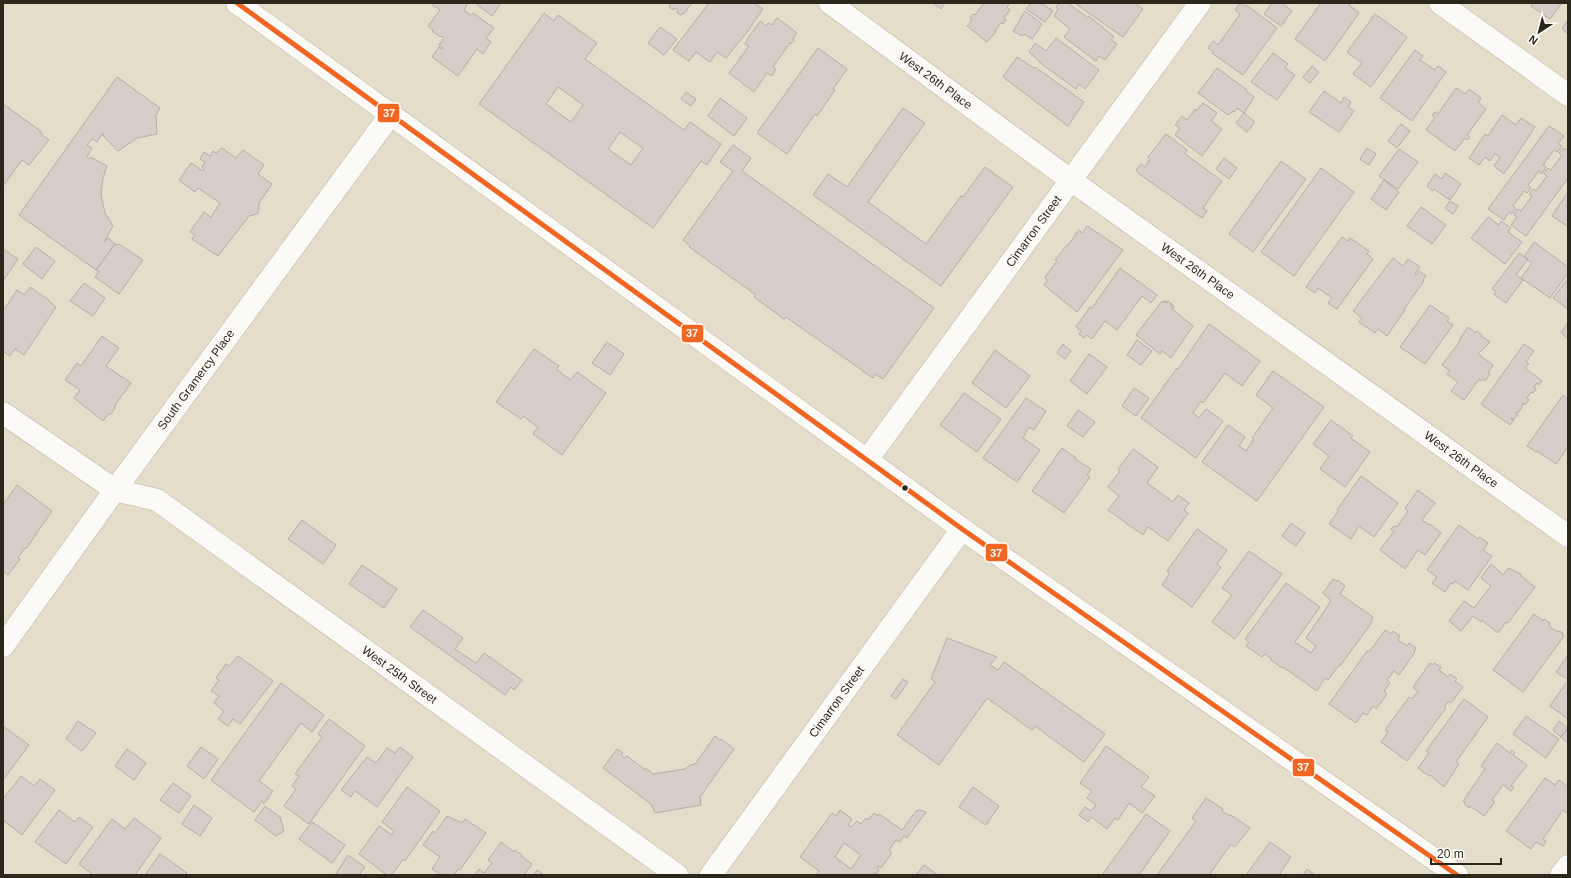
<svg xmlns="http://www.w3.org/2000/svg" width="1571" height="878" font-family="Helvetica,sans-serif">
<rect width="100%" height="100%" fill="#e4ddca"/>
<!-- building -->
<path fill="#d8cec9" stroke="#b6ada7" fill-rule="evenodd" d="M430,3H468L464,10L471,15L473,13L494,28L486,38L491,42L483,54L477,49L458,76L432,57L439,47L442,49L443,48L439,45L444,38L442,36L441,37L432,31L433,30L428,26L440,10Z
M475,3H501L492,16Z
M668,3H692L684,14L682,13L681,15L677,13L678,10L675,8L673,10L669,7L671,5Z
M709,3H754L763,9L747,32L726,58L717,52L710,62L696,52L689,61L673,50Z
M933,3H945L941,9Z
M984,3H1010L1007,7L1010,10L1004,18L1006,20L1003,24L1001,23L995,31L996,32L987,42L967,26L972,20L970,18L973,14L975,15Z
M1031,3H1041L1053,11L1045,22L1026,9Z
M1059,3H1068L1088,18L1089,16L1114,37L1111,40L1117,44L1105,60L1099,56L1096,61L1064,37L1070,29L1054,16L1058,9L1056,7Z
M1077,3H1135L1143,9L1123,37L1076,4Z
M1240,3L1245,7L1246,5L1277,28L1243,75L1212,53L1213,51L1208,48L1213,41L1218,45L1240,14L1235,10Z
M1272,3H1282L1292,11L1281,26L1264,14Z
M1321,3H1350L1349,5L1359,13L1325,61L1295,39Z
M1533,3H1532H1562L1550,19L1531,6Z
M1025,11L1042,24L1032,39L1024,34L1022,36L1013,31Z
M544,13L554,21L558,15L597,43L585,59L684,130L690,122L721,144L707,165L701,161L653,228L479,104ZM558,87L583,105L571,122L546,104ZM620,132L643,148L631,165L608,149Z
M1375,14L1407,37L1371,87L1353,74L1362,63L1347,52Z
M777,18L797,33L793,39L794,40L791,44L790,43L773,67L776,69L772,76L767,73L754,92L729,73L749,46L745,44L747,40L760,21L766,26L768,23L772,25Z
M1568,20V34L1562,29Z
M660,27L677,39L664,55L648,43Z
M1056,38L1099,70L1085,89L1079,84L1076,89L1039,62V61L1029,52L1035,43L1046,51Z
M818,48L847,69L833,89L835,90L817,116L815,114L787,154L757,133Z
M1415,50L1423,56L1420,60L1435,70L1438,66L1446,72L1412,121L1380,98Z
M1273,53L1288,64L1285,68L1295,75L1277,100L1251,82Z
M1017,57L1034,68L1035,67L1084,102L1068,126L1003,77Z
M1312,66L1319,72L1310,83L1303,77Z
M1217,68L1247,90L1246,91L1254,97L1244,113L1237,108L1234,112L1233,111L1228,115L1198,93Z
M117,77L160,108L156,115L157,134L137,138L118,151L104,137L103,133L97,142L92,139L87,145L92,148L87,157L89,159L90,157L107,166L103,178L101,195L105,213L113,226L104,242L108,238L115,244L96,270L19,215Z
M1456,88L1465,94L1469,89L1481,98L1478,103L1486,109L1467,135L1470,137L1467,140L1465,138L1455,151L1426,130L1435,117L1432,115L1435,112L1438,114Z
M1324,91L1341,103L1344,97L1351,102L1348,107L1354,111L1339,132L1309,112Z
M686,92L696,99L691,106L681,99Z
M720,98L747,118L734,136L708,116Z
M1203,103L1217,113L1211,121L1222,129L1202,156L1175,135L1180,128L1175,125L1182,116L1187,120L1195,109L1196,111Z
M3,104L42,132L41,134L49,140L29,165L22,160L3,186Z
M903,108L925,123L868,202L926,244L961,196L963,197L985,167L1013,187L941,286L813,195L828,174L847,187Z
M1244,113L1255,122L1247,132L1236,123Z
M1502,115L1516,125L1521,118L1535,127L1504,174L1494,166L1500,157L1495,154L1490,161L1485,157L1479,165L1469,158L1485,134L1488,136Z
M1401,124L1410,131L1397,148L1388,141Z
M1549,126L1564,136L1558,144L1562,146L1557,152L1554,150L1543,165L1546,167L1542,174L1539,171L1528,185L1531,188L1527,193L1524,191L1513,206L1516,208L1512,214L1509,212L1504,220L1488,209Z
M1166,134L1187,150L1185,154L1222,181L1203,208L1207,211L1202,218L1138,173L1136,170L1141,164L1145,167L1150,159L1148,157Z
M733,145L751,158L742,171L934,308L883,379L876,374L873,378L786,317L784,319L754,297L756,295L689,247L690,246L683,240L733,171L720,162Z
M1568,147V178L1526,236L1511,225L1517,217L1514,215L1518,209L1521,211L1532,196L1529,194L1533,189L1536,191L1547,176L1544,174L1548,168L1551,170L1562,155L1559,153L1563,148L1566,150Z
M222,148L236,158L243,150L264,165L258,174L272,184L259,203V209L257,214L249,216L218,256L192,239L195,235L190,232L204,212L211,217L220,203L198,188L195,192L179,180L191,163L203,171L204,169L202,167L205,162L200,159L204,152L210,156L213,151L216,153Z
M1367,148L1376,154L1369,165L1360,159Z
M1399,149L1418,162L1398,189L1379,176Z
M1224,158L1237,168L1229,179L1216,169Z
M1281,161L1306,179L1253,252L1229,234Z
M1321,168L1354,192L1294,276L1261,252Z
M1445,173L1461,184L1450,200L1434,189L1433,191L1427,186L1435,174L1442,179Z
M1384,180L1399,192L1386,210L1371,199Z
M1568,192V225L1567,226L1552,216Z
M1450,201L1458,206L1453,214L1445,208Z
M1421,207L1446,225L1432,244L1407,226Z
M1488,217L1499,225L1501,221L1511,228L1508,232L1522,242L1505,264L1471,238Z
M1087,226L1123,250L1077,312L1044,285L1047,281L1045,277L1057,261L1055,260L1067,245H1068L1079,230L1082,233Z
M1342,237L1348,241L1350,238L1369,251L1367,254L1373,259L1337,309L1328,303L1332,298L1318,288L1315,293L1306,287Z
M1534,242L1568,267V273L1550,298L1521,278L1532,263L1524,257Z
M115,244L118,245L119,244L143,260L119,294L95,277L99,271L96,270Z
M36,247L55,261L42,279L23,264Z
M3,249L18,259L3,281Z
M1519,253L1528,259L1516,275L1523,280L1506,303L1494,294L1496,291L1492,289Z
M1393,258L1403,266L1408,259L1420,267L1415,274L1417,275L1419,271L1426,276L1423,280L1424,281L1404,309L1405,310L1387,336L1378,329L1375,333L1359,322L1362,318L1353,311Z
M1120,268L1157,295L1151,303L1142,296L1117,330L1105,321L1092,339L1086,335L1084,338L1079,334L1081,331L1076,327L1090,307L1092,308Z
M1566,281L1568,282V309L1553,298Z
M84,283L105,298L93,316L70,301Z
M30,287L50,301V302L56,307L24,355L15,349L10,356L3,351V311L17,290L24,295Z
M1162,301L1165,303L1164,301H1166L1167,303L1168,301L1172,304L1171,306L1173,305L1174,308H1171L1193,326L1171,358L1162,351L1160,354L1136,335Z
M1430,305L1449,318L1447,321L1453,325L1425,364L1400,347Z
M1568,322V339L1561,333Z
M1209,324L1260,361L1242,386L1225,373L1203,403L1201,401L1193,413L1199,418L1206,409L1223,421L1196,458L1141,418L1177,368L1178,369Z
M1468,327L1476,333L1477,331L1482,335L1481,336L1490,342L1478,354L1493,365L1488,373L1490,374L1485,381L1483,379L1481,381L1479,379L1464,400L1451,391L1458,382L1447,374L1450,371L1442,365L1460,341L1459,340Z
M102,336L119,348L106,366L131,383L115,405V408L111,414H108L103,421L74,398L80,390L65,380L77,363L81,366Z
M1137,340L1152,351L1141,365L1127,355Z
M607,342L624,354L610,375L592,363Z
M1063,344L1071,351L1065,359L1057,353Z
M1524,344L1534,351L1526,362L1529,364L1525,368L1542,381L1539,385L1537,383L1534,388L1536,389L1533,393L1531,392L1527,398L1529,400L1525,405L1523,403L1522,405L1523,406L1518,413L1516,412V413L1518,415L1514,419L1512,418L1511,419L1514,420L1510,425L1481,404Z
M534,349L559,366L556,369L571,380L577,372L606,393L562,455L533,434L538,427L523,416L521,419L496,402Z
M995,350L1030,376L1006,408L972,383Z
M1089,354L1107,367L1087,394L1070,381Z
M1273,371L1324,407L1257,501L1202,462L1228,425L1245,437L1239,446L1246,451L1254,439L1252,438L1273,408L1256,395Z
M1134,388L1149,398L1136,416L1122,406Z
M964,393L1001,419L977,452L940,425Z
M1563,395L1568,399V447L1556,464L1537,451L1536,452L1527,446Z
M1026,398L1046,411L1034,430L1029,427L1023,438L1040,450L1017,482L983,458Z
M1078,410L1095,422L1083,437L1067,426Z
M1331,420L1353,436L1351,438L1370,452L1345,487L1320,469L1329,456L1313,444Z
M1062,448L1076,458L1075,459L1091,469L1087,475L1090,477L1064,513L1032,491Z
M1133,449L1158,467L1147,483L1173,502L1178,495L1189,503L1184,510L1188,513L1168,541L1148,527L1143,535L1108,510L1119,496L1108,487L1120,471L1118,469Z
M1361,476L1398,503L1374,537L1359,526L1351,539L1329,524L1338,511L1337,510Z
M17,485L52,511L26,549L25,548L18,557L20,559L8,575L3,571V505Z
M1418,490L1435,503L1422,520L1429,525L1430,524L1441,533L1425,555L1418,550L1405,569L1380,550L1394,531L1391,529L1394,526L1397,527L1408,511L1405,508Z
M302,520L336,545L323,564L288,539Z
M1291,523L1305,533L1296,546L1282,536Z
M1459,525L1478,539L1479,537L1488,543L1483,550L1492,556L1468,590L1455,581L1453,584L1451,583L1445,592L1432,583L1437,577L1427,570Z
M1197,529L1227,550L1217,564L1221,567L1192,607L1162,585L1170,573L1167,571Z
M1249,551L1282,574L1235,639L1212,622L1232,595L1222,588Z
M1491,564L1503,575L1508,568L1521,574V576L1535,587L1508,623L1506,622L1498,633L1482,620L1481,622L1473,616L1461,631L1449,621L1464,601L1474,608L1491,586L1481,578Z
M362,565L397,589L384,608L349,584Z
M1333,579L1337,581L1338,580L1345,586L1340,594L1373,617L1370,625L1340,666L1339,665L1328,680L1325,678L1317,691L1283,667L1282,668L1271,660L1272,659L1265,654L1262,657L1246,646L1249,642L1245,639L1286,583L1320,607L1295,642L1311,653L1316,646L1306,638L1331,601L1323,593Z
M423,610L463,638L455,649L476,663L484,653L522,680L514,690L511,687L505,695L410,627Z
M1534,614L1543,621L1544,619L1550,623L1549,626L1558,632L1559,631L1563,633L1562,635L1564,636L1523,692L1493,670Z
M1385,630L1391,634L1393,631L1400,636L1398,640L1407,646L1409,643L1416,648L1414,651L1415,652L1399,675L1394,671L1387,680L1390,683L1384,691L1387,694L1376,709L1373,706L1367,715L1363,713L1356,723L1329,704L1367,651L1369,652Z
M947,638L997,657L990,665L998,670L1004,662L1105,734L1084,762L1035,726L1032,730L987,698L939,765L897,735L935,682L931,679Z
M1568,655V677L1567,679L1556,672Z
M238,656L273,681L240,724L233,719L228,726L218,719L224,711L214,703L219,696L211,691L219,680L216,678L226,664L229,666Z
M1430,663L1433,665L1434,663L1441,667L1439,670L1448,677L1450,674L1457,679L1455,681L1463,687L1451,703L1449,701L1444,707L1446,708L1407,761L1381,742L1388,732L1385,730L1409,697L1412,699L1418,691L1413,687Z
M903,679L908,682L896,699L891,696Z
M1568,680V719L1550,706Z
M281,683L324,715L312,732L301,723L259,781L273,791L264,804L262,801L254,812L211,780Z
M1464,699L1488,717L1456,762L1459,764L1444,787L1430,775L1429,776L1418,768L1429,753L1426,751Z
M1526,716L1559,739L1546,758L1513,734Z
M329,719L365,746L309,824L284,806L296,789L292,786L299,776L295,774L322,737L318,734Z
M78,721L96,733L82,751L66,739Z
M1559,721L1568,728L1561,737L1553,730Z
M3,726L29,745L3,780Z
M1568,728V743L1561,737Z
M715,736L720,740L721,739L734,749L700,797L701,805L655,813L651,804L603,768L617,749L623,753L621,755L625,758L627,756L644,769H647L651,772L653,774L685,769L690,765L695,764Z
M1497,743L1510,753L1512,750L1515,753L1513,755L1527,765L1511,786L1514,787L1511,791L1503,785L1492,800L1495,802L1484,816L1470,806L1469,808L1464,804L1465,802L1463,801L1485,769L1481,766Z
M1106,746L1149,777L1141,787L1155,796L1142,813L1129,803L1118,820L1115,818L1107,829L1091,817L1088,822L1079,815L1085,807L1091,811L1096,805L1087,798L1092,791L1080,783Z
M201,747L218,759L204,779L187,766Z
M400,747L413,757L377,807L355,791L351,797L341,790L367,757L376,763L387,748L395,753Z
M127,749L146,763L134,780L115,766Z
M21,776L34,786L40,779L55,790L22,835L3,820V799Z
M1545,778L1555,785L1559,780L1568,787V811L1567,813L1563,810L1543,839L1546,841L1543,846L1536,842L1531,849L1506,831Z
M173,783L191,796L179,813L160,800Z
M407,787L440,811L405,861L403,859L392,875H387L359,854L379,826L392,835L394,831L382,822Z
M973,787L999,806L986,825L959,807Z
M1206,798L1223,809L1222,811L1230,816L1231,815L1250,828L1235,847L1231,844L1209,875H1157L1196,821L1192,818Z
M194,805L212,818L200,836L182,824Z
M265,806L280,817L284,831L276,836L255,820Z
M59,810L75,822L79,817L93,827L66,864L35,842Z
M840,810L852,819L848,825L851,827L857,821L861,824L866,818L868,820L874,813L878,816L879,814L902,830L916,811L920,810L926,812L907,838L904,836L900,842L896,840L889,850L892,853L881,868L878,866L877,868L879,870L876,874L874,873L872,875H816L819,871L800,857L832,813L836,816ZM844,843L861,855L851,869L835,857Z
M1146,814L1170,831L1139,875L1137,873L1136,875H1102Z
M447,816L462,823L465,819L486,833L460,870L458,869L454,875H441L432,869L440,857L423,845L433,831L435,833Z
M134,818L161,838L135,875H91L92,874L79,864L112,819L125,829Z
M312,822L345,845L332,863L299,839Z
M501,842L514,852L515,850L522,855L521,856L532,864L524,875H475L479,869L484,873L492,863L488,860Z
M1270,842L1291,857L1279,875H1246Z
M160,854L187,873L185,875H145Z
M348,855L365,867L359,875H335Z
M924,865L938,875H916Z
M1307,869L1315,875H1303Z
M537,870L544,875H533Z"/>
<g fill="none" stroke-linecap="round" stroke-linejoin="round">
<defs>
<g id="street">
<path id="s1" d="M830,3L1072,181L1568,536"/>
<path d="M1440,3L1568,95"/>
<path id="s2" d="M3,413L115,490L157,500L677,875"/>
<path id="s3" d="M867,460L1200,3"/>
<path id="s4" d="M711,875L962,529"/>
</g>
<g id="secondary">
<path d="M237,3L962,529L1457,875"/>
<path id="s5" d="M3,646L115,490L391,114"/>
<path d="M1561,875L1568,866"/>
</g>
</defs>
<!-- street casing -->
<use href="#street" stroke="#b9b3a5" stroke-width="23"/>
<!-- secondary casing -->
<use href="#secondary" stroke="#b9b3a5" stroke-width="23"/>
<!-- street -->
<use href="#street" stroke="#fbfaf7" stroke-width="22"/>
<!-- secondary -->
<use href="#secondary" stroke="#fbfaf7" stroke-width="22"/>
<defs>
<path id="bus-1" d="M237,3L962,529L1457,875"/>
</defs>
<!-- bus-1 casing -->
<use href="#bus-1" stroke="#fff" stroke-width="8"/>
<!-- bus-1 -->
<use href="#bus-1" stroke="#f26522" stroke-width="5"/>
</g>
<!-- markers -->
<circle fill="#2b271a" stroke="#fff" stroke-width="1.5" cx="905" cy="488" r="3.5"/>
<g text-anchor="middle" stroke-width="4" stroke-linejoin="round" paint-order="stroke">
<!-- street labels -->
<g font-size="12" fill="#2b271a" stroke="#fff">
<text dy="4" stroke="none"><textPath href="#s1" startOffset="131">West 26th Place</textPath></text>
<text dy="4" stroke="none"><textPath href="#s3" startOffset="283">Cimarron Street</textPath></text>
<text dy="4" stroke="none"><textPath href="#s1" startOffset="455">West 26th Place</textPath></text>
<text dy="4" stroke="none"><textPath href="#s5" startOffset="329">South Gramercy Place</textPath></text>
<text dy="4" stroke="none"><textPath href="#s1" startOffset="779">West 26th Place</textPath></text>
<text dy="4" stroke="none"><textPath href="#s2" startOffset="478">West 25th Street</textPath></text>
<text dy="4" stroke="none"><textPath href="#s4" startOffset="214">Cimarron Street</textPath></text>
</g>
</g>
<g stroke="#fff" stroke-width="1.5">
<rect x="377" y="103" width="23" height="20" rx="4" fill="#f26522"/>
<rect x="681" y="324" width="23" height="19" rx="4" fill="#f26522"/>
<rect x="985" y="543" width="23" height="19" rx="4" fill="#f26522"/>
<rect x="1292" y="758" width="23" height="19" rx="4" fill="#f26522"/>
</g>
<g font-size="11" text-anchor="middle" font-weight="bold" fill="#fff">
<text x="389" y="117">37</text>
<text x="692" y="337">37</text>
<text x="996" y="557">37</text>
<text x="1303" y="771">37</text>
</g>
<!-- border -->
<rect width="1571" height="878" fill="none" stroke="#2b271a" stroke-width="8"/>
<!-- north arrow -->
<g transform="translate(1539 32) rotate(216)" stroke="#ffffff" stroke-width="3" paint-order="stroke">
<path d="M0-3L7 15L0 10L-7 15Z" fill="#2b271a"/>
<text y="-6" font-size="11" font-weight="bold" text-anchor="middle" fill="#2b271a">N</text>
</g>
<!-- scale -->
<path d="M1431 858v6h70v-6" fill="none" stroke="#2b271a" stroke-width="2"/>
<text x="1437" y="858" font-size="12" fill="#2b271a" stroke="#ffffff" stroke-width="3" paint-order="stroke">20 m</text>
</svg>
